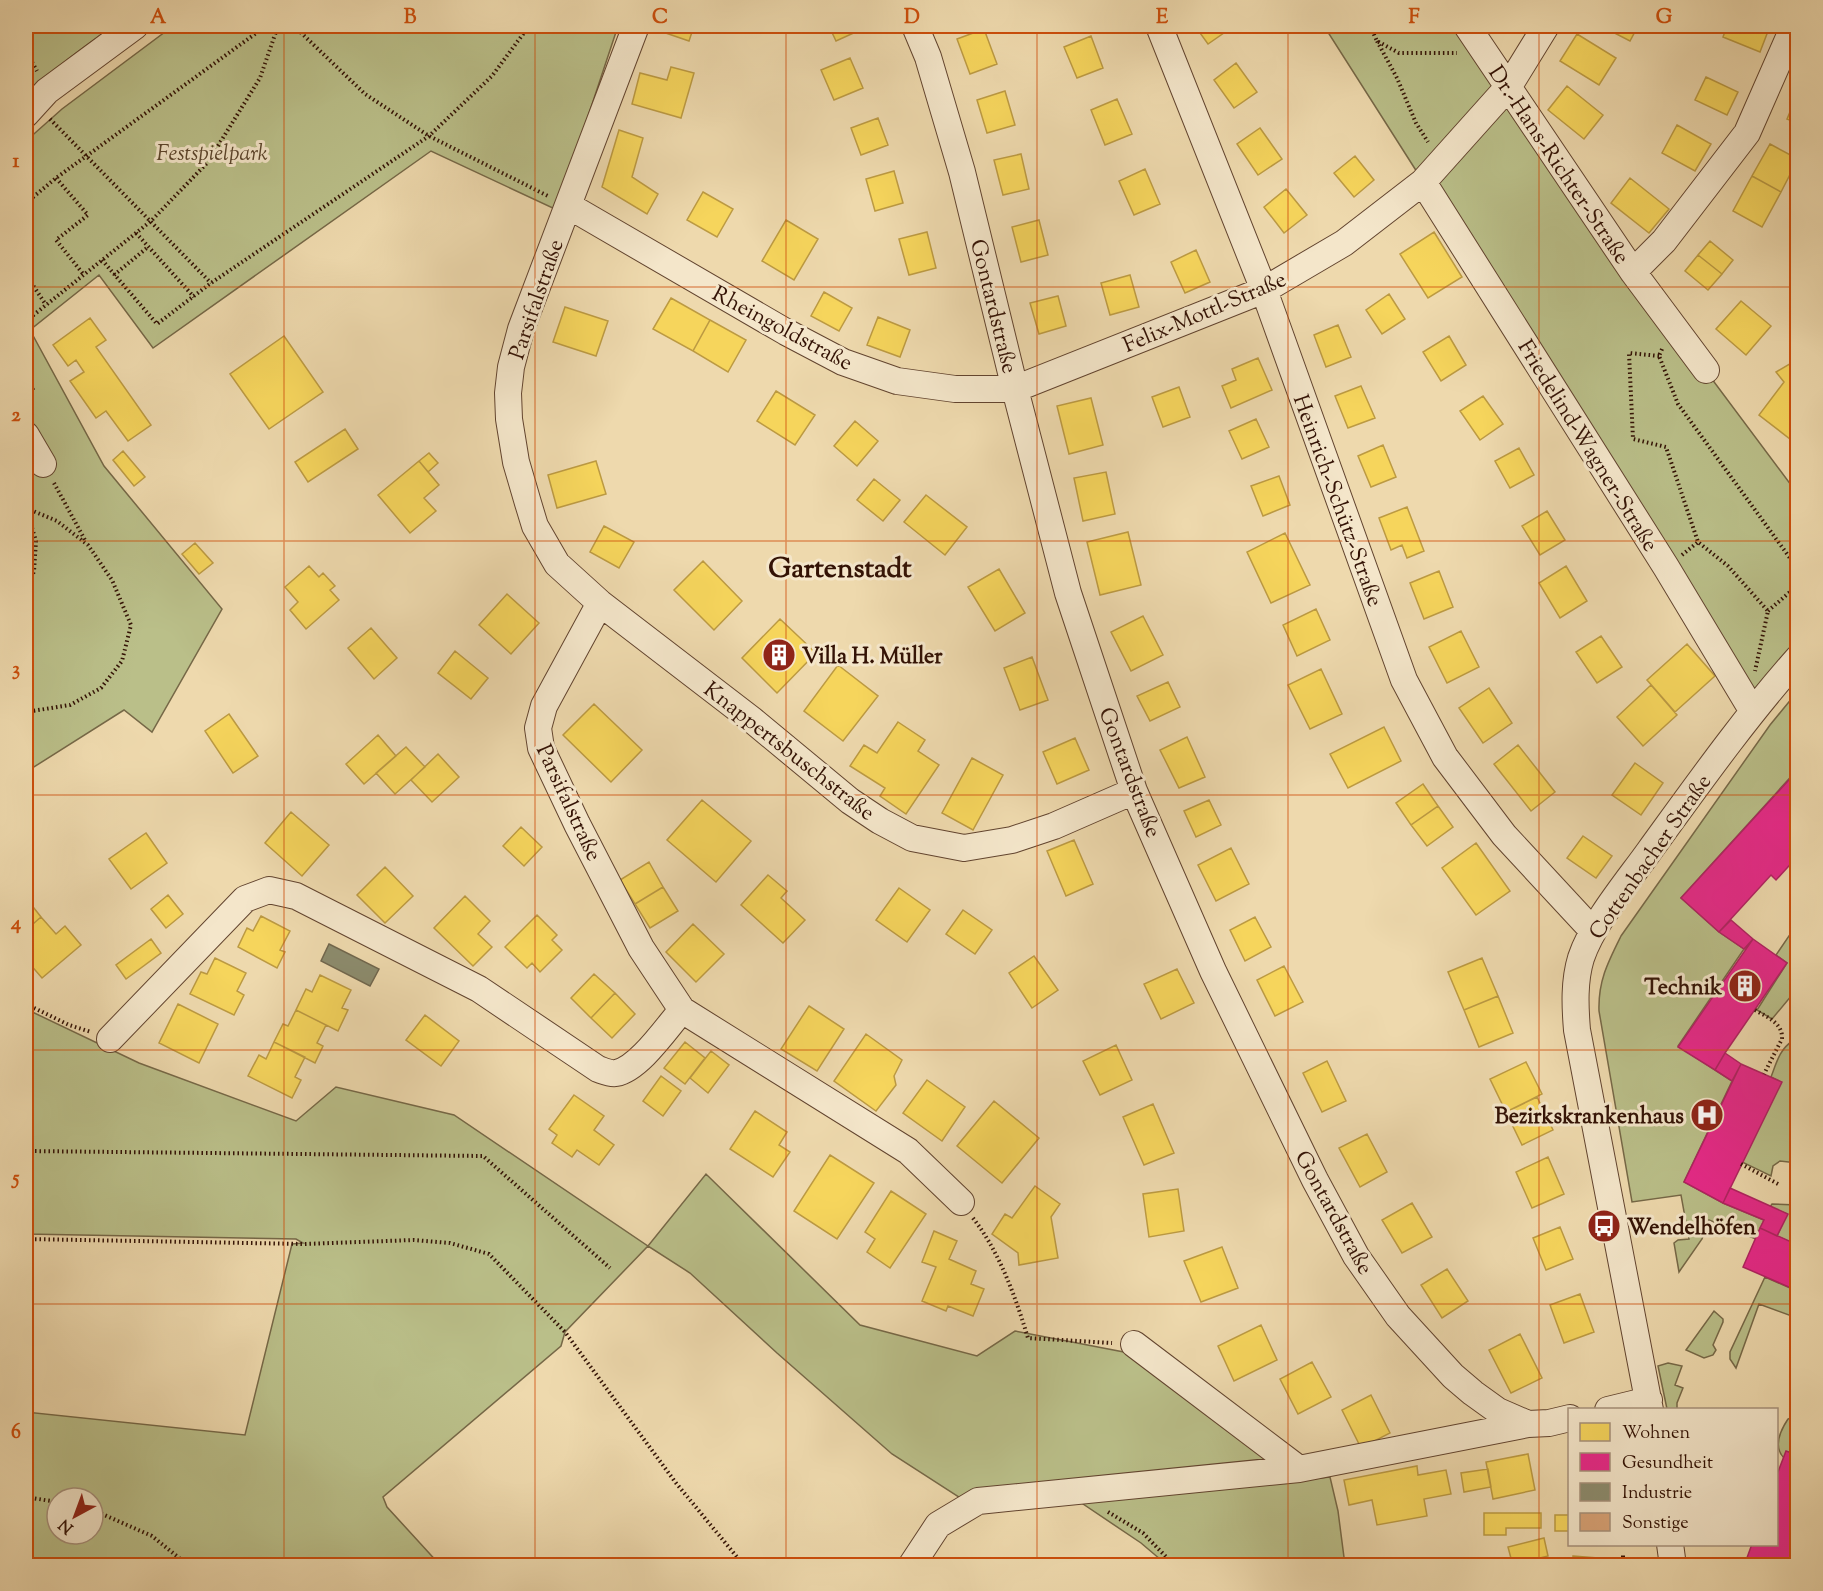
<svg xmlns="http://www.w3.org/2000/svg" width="1823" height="1591" font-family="'Sorts Mill Goudy',serif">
<rect width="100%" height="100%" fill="#eed9ad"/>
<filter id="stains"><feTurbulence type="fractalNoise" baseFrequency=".00333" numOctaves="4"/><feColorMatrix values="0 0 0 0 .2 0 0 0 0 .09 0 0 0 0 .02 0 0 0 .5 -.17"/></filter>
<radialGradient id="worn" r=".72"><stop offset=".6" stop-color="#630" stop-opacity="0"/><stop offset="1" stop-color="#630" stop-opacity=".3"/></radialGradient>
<!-- green -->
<path fill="#babf89" stroke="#766847" stroke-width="1.5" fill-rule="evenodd" d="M26,26H113C82,48 51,70 26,99Z
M173,26H618L557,210L431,151L153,348L99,275L30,330L104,466L222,609L152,732L124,710L26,772V141L62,109Z
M1324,26H1466L1632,272L1797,493V657L1753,710L1424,183Z
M1797,692V770L1681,898L1719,932L1744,949L1678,1046L1732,1081L1684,1182L1723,1203L1764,1220L1756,1239L1709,1220L1702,1239L1679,1272L1674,1243L1678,1240L1689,1239L1681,1195L1632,1202L1599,1011C1598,981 1608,962 1621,936L1770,725Z
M1793,930L1797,933V959L1793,966L1797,970V989L1772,1019L1757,1010L1787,963L1776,955Z
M26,1009L139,1063L296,1121L336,1087L454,1115L648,1246L706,1174L860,1325L977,1356L1015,1331L1129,1353L1303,1480L1330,1477L1338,1511L1345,1565H1167L1141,1543L1080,1502L978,1513L959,1497L892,1454L777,1353L690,1273L648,1246L565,1332L561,1346L383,1497L387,1507L440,1565H26V1412L245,1435L292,1244L303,1243L296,1239L26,1234ZM57,1498H93V1534H57Z
M1793,1041L1798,1047L1797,1163L1780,1161L1773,1166L1771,1176L1742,1162L1781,1082L1771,1077C1776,1064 1780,1048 1793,1041Z
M1772,1204L1797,1205V1245L1777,1236L1787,1214L1770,1207Z
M1765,1277L1797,1291V1318L1759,1304L1736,1368L1730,1359V1352Z
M1714,1311L1723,1319V1322L1713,1345L1716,1350L1713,1355L1704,1358L1686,1350Z
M1668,1363L1682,1366L1675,1385L1683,1388L1677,1403V1409H1667L1658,1366Z
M1797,1415V1455L1784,1458C1773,1447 1780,1431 1788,1419Z"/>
<!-- homes -->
<path fill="#f6d55c" stroke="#bc9a42" stroke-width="1.5" d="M659,26H694L689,41L657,30Z
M829,26H869L836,41Z
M1195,26H1230L1231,28L1208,44Z
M1601,26H1638L1630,41Z
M1727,26H1770L1760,52L1723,37Z
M984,29L997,64L970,74L957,39Z
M1577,34L1616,58L1599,85L1560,61Z
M1091,36L1103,68L1077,78L1064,47Z
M850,58L863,88L834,100L821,70Z
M1236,63L1257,92L1234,108L1214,80Z
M671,67L694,73L681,118L632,104L640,73L667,80Z
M1706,77L1738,92L1727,115L1695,100Z
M1567,86L1603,115L1584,139L1548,110Z
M1005,91L1015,125L987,133L977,100Z
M1798,93V123L1787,119Z
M1117,99L1132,134L1105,145L1091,110Z
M878,118L888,145L861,155L851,128Z
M1677,125L1711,144L1695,171L1662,153Z
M1260,128L1282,159L1258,175L1237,144Z
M619,130L643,138L632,177L658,194L647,214L602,187Z
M1770,144L1798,159L1781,192L1752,176Z
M1021,154L1029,189L1003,195L994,160Z
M1355,156L1374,180L1354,197L1334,173Z
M1145,169L1160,204L1134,215L1119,181Z
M894,171L903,203L875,211L866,179Z
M1752,176L1781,192L1762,227L1733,211Z
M1630,178L1669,209L1649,233L1611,203Z
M1286,189L1307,215L1284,233L1264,207Z
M703,192L733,209L717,237L687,220Z
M786,220L818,239L794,280L762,261Z
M1039,220L1048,255L1021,262L1012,227Z
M927,232L936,268L909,275L899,239Z
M1434,232L1462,277L1428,298L1400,254Z
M1710,241L1733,260L1722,274L1698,255Z
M1196,250L1210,282L1185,293L1171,262Z
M1698,255L1722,274L1708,290L1685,271Z
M1130,275L1139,307L1110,315L1101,283Z
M824,292L852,308L839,331L811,316Z
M1389,294L1405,319L1382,334L1366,310Z
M1058,296L1066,326L1039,334L1030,303Z
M671,298L710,320L693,351L653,329Z
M1741,301L1771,326L1746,355L1716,329Z
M565,307L608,321L596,356L553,342Z
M878,317L910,330L900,357L867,345Z
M90,318L106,340L96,347L151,425L128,441L106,411L96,418L70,381L84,372L76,360L68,366L53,345Z
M710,320L746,340L728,372L693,351Z
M1338,325L1351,357L1326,367L1314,335Z
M284,336L323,392L269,429L230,374Z
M1449,336L1466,365L1441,381L1423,352Z
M1258,358L1272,390L1231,408L1222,386L1236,380L1232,369Z
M1798,359V433L1790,439L1759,415L1784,382L1776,372Z
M1361,386L1375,418L1348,428L1335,396Z
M1179,387L1190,417L1163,427L1152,397Z
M776,391L815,415L795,445L757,421Z
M1483,396L1503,424L1480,440L1460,411Z
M1091,398L1103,445L1069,454L1057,406Z
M1256,419L1269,447L1242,459L1229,431Z
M855,421L878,441L857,466L834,446Z
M345,429L358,449L308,482L295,462Z
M1383,445L1396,477L1371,487L1358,456Z
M1519,448L1534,475L1510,488L1495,461Z
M123,451L145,477L134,486L113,460Z
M429,453L438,463L428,472L419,461Z
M419,461L439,485L424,498L436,511L410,533L378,495Z
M596,461L606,494L557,508L548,475Z
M1106,472L1115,514L1083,521L1074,478Z
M1279,476L1290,505L1263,516L1251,486Z
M874,479L900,500L883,521L857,500Z
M926,495L967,527L945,555L904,522Z
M1407,507L1424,551L1407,558L1402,545L1391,550L1379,518Z
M1547,511L1565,540L1540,555L1522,526Z
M604,526L634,542L619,568L590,552Z
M1128,532L1141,585L1100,595L1087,542Z
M1285,533L1310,585L1271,603L1247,552Z
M195,543L213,563L199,574L182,554Z
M703,561L742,601L714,630L674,590Z
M309,566L319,577L323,573L335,586L330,590L339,600L306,629L290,610L298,602L285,587Z
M1566,566L1587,601L1560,618L1539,583Z
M999,569L1025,613L995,631L968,587Z
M1439,571L1453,607L1424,619L1410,583Z
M507,594L539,623L511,654L479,625Z
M1316,609L1330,640L1297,656L1283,625Z
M1143,616L1163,655L1131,671L1111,632Z
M780,619L816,653L777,693L742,658Z
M371,628L397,658L374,679L348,648Z
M1461,631L1479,667L1447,683L1429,647Z
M1601,636L1622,667L1597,683L1576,652Z
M1687,644L1715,676L1675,712L1647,680Z
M455,651L488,678L471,699L438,673Z
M1032,657L1048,700L1020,710L1004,668Z
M838,665L878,696L843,741L804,711Z
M1321,669L1342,714L1310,729L1288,685Z
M1168,682L1180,707L1150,721L1137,696Z
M1651,685L1677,715L1643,746L1617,717Z
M1489,688L1512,723L1483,743L1459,708Z
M594,704L642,750L611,782L563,735Z
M229,714L258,756L233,773L205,731Z
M898,722L925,740L918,751L939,765L906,814L880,796L885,788L850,766L864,745L877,753Z
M1384,727L1401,761L1348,788L1330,754Z
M378,735L396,756L364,784L346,764Z
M1187,737L1205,777L1179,788L1160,750Z
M1075,738L1089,770L1057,784L1043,752Z
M1518,745L1555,792L1531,811L1494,764Z
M406,747L425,767L395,794L376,773Z
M438,754L459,777L432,802L411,780Z
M972,758L1003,775L973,830L942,813Z
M1635,763L1663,783L1641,815L1612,795Z
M1423,784L1438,806L1411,825L1396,803Z
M702,800L751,841L716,882L667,840Z
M1209,800L1221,825L1196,837L1184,811Z
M1438,806L1453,827L1427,846L1411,825Z
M291,812L329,845L302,876L265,843Z
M521,827L542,847L524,866L503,846Z
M146,833L167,863L131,889L109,859Z
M1583,836L1612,856L1596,878L1567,858Z
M1074,840L1093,884L1066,896L1047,851Z
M1476,843L1510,891L1476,915L1442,868Z
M1231,848L1249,884L1216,901L1198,865Z
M649,862L663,887L635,904L620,880Z
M385,867L413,896L385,923L357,895Z
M768,875L787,891L781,898L805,920L783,943L741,905Z
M663,887L678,911L650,928L635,904Z
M899,888L930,910L907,942L876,920Z
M168,895L183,914L166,928L151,909Z
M465,896L490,921L478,934L492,947L473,966L434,928Z
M26,898L41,917L26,930Z
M963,910L992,930L975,954L946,934Z
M537,915L557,935L552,940L562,950L540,972L532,963L527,968L505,947Z
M261,916L290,931L280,950L285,952L277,968L238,947L247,928L253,931Z
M41,917L56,934L65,926L81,945L42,978L29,963L26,965V930Z
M1255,917L1271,947L1245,961L1230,930Z
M693,924L724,954L696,982L666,952Z
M151,939L161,953L126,979L116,965Z
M1034,956L1058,990L1032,1008L1009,973Z
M215,958L246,973L237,991L244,995L234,1015L190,994L201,972L207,974Z
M1482,958L1498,996L1464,1010L1448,972Z
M1284,966L1303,1002L1275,1016L1257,980Z
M1177,969L1194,1003L1161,1019L1144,984Z
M594,974L615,993L591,1018L571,998Z
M320,975L351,990L342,1008L348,1010L338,1031L296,1010L306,989L312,992Z
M615,993L635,1014L612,1038L591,1018Z
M1498,996L1513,1033L1479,1047L1464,1010Z
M178,1004L218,1024L199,1063L159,1043Z
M809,1006L844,1029L817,1071L781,1049Z
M296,1010L326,1025L317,1043L323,1046L315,1063L274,1042L283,1024L288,1026Z
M425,1015L459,1041L441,1066L406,1040Z
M866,1034L902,1060L894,1076L896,1085L876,1111L834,1081Z
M274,1042L305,1057L295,1077L301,1080L292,1098L248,1076L259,1055L266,1059Z
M685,1042L705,1058L685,1084L664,1068Z
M1116,1045L1132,1080L1100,1095L1083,1061Z
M711,1051L729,1065L708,1093L690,1078Z
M1327,1061L1346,1101L1322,1112L1303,1073Z
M1526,1062L1542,1094L1506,1112L1490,1079Z
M661,1076L681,1091L663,1116L643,1101Z
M927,1080L965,1107L942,1141L903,1113Z
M574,1095L604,1116L594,1130L614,1145L599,1165L577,1150L572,1157L552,1143L557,1135L549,1129Z
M1537,1097L1553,1130L1522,1145L1506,1112Z
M994,1101L1039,1138L1002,1183L957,1146Z
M1153,1104L1174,1153L1144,1165L1123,1117Z
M755,1111L787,1132L779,1145L790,1152L773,1177L730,1149Z
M1367,1134L1387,1172L1360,1187L1339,1148Z
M830,1155L874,1183L837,1239L794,1211Z
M1548,1157L1564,1194L1532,1208L1516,1172Z
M1035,1186L1060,1204L1051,1217L1058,1258L1019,1265L1018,1253L992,1234L1005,1214L1012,1218Z
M1178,1189L1184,1231L1149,1237L1143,1194Z
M891,1191L926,1214L890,1268L867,1252L875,1239L865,1232Z
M1412,1203L1432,1237L1402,1253L1382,1220Z
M1560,1227L1573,1259L1546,1270L1533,1238Z
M934,1231L957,1241L949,1259L976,1271L971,1284L984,1289L973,1316L948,1306L946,1311L922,1301L936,1267L922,1262Z
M1222,1247L1238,1288L1201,1302L1184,1261Z
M1447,1269L1468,1301L1442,1318L1421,1285Z
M1580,1294L1594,1332L1564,1343L1550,1305Z
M1261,1325L1277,1360L1234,1381L1218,1346Z
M1520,1334L1542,1378L1511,1393L1489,1350Z
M1312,1362L1331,1397L1298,1414L1280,1379Z
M1371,1395L1390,1433L1361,1448L1342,1410Z
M1528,1454L1535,1490L1493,1499L1486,1462Z
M1417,1466L1418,1475L1446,1470L1451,1494L1424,1499L1427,1516L1377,1525L1372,1500L1349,1505L1344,1480Z
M1488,1469L1491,1487L1464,1492L1461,1473Z
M1484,1513H1541V1528H1506V1535H1484Z
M1555,1515H1570V1531H1555Z
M1544,1538L1548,1556L1536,1559L1538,1566H1513L1508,1547Z
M1573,1556L1610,1559V1566H1573Z"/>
<!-- health -->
<path fill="#e7298a" stroke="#b12262" stroke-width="1.5" d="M1798,770V856L1776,880L1771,875L1719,932L1681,898Z
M1731,920L1753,939L1744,949L1719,932Z
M1753,939L1787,963L1725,1053L1715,1070L1678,1047Z
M1725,1053L1741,1064L1732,1081L1715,1070Z
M1741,1064L1782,1082L1723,1203L1684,1182Z
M1730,1188L1788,1214L1777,1236L1760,1228L1764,1220L1723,1203Z
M1760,1228L1798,1245V1291L1743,1267Z
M1786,1451L1798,1455V1566H1744L1752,1544H1776V1477Z"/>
<!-- industry -->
<path fill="#8c8c6e" stroke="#71674e" stroke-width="1.5" d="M329,944L379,969L370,986L321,961Z"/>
<!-- building -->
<path fill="#d7a276" stroke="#331205" stroke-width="1.5" d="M26,376L34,389L26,395Z"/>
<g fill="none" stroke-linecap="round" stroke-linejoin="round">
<defs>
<path id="minor" d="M636,26L521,329L511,367L508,393L509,419L516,462L528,503L535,526L557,564L600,603L751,719L850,801L880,821L912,838L964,848L1012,840L1054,826L1134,791
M915,26L928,57L962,172L1015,389L1068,593L1134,791L1213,971L1315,1180L1356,1256L1398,1316L1453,1376L1473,1393L1498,1411L1528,1424
M1159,26L1264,290L1404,680L1445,757L1504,835L1593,931
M1467,26L1633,272L1706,370
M26,114L47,91L135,26
M1423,182L1666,567L1752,710
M569,206L786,332L843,362L897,381L955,389H1015L1264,290L1344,243L1423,182L1509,86L1546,26
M1633,272L1664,241L1747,133L1794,26
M26,435L43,464
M600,603L544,706L538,728L541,748L577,824L641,948L682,1010L908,1151L961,1202
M110,1039L245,899L269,890L296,896L479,989L598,1069C604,1071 610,1074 616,1073C639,1069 667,1027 682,1010
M1134,1344L1299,1469
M1608,1410L1649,1400
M1650,1410L1577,1030C1575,1006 1574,981 1581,958C1593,922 1628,881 1650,850C1698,784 1744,719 1798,658
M1670,1544L1673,1566
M911,1566L938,1525L978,1501L1299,1469L1528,1424L1549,1423L1570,1418"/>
</defs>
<!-- minor casing -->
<use href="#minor" stroke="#62442f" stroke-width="28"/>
<!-- path -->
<path stroke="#331205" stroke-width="4" stroke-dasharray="1.5 3" stroke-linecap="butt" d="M294,26L365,94L429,136L548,196
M1370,26L1377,41L1399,53H1457
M26,28L29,26
M26,41L28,55L37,71
M1377,41L1397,78L1416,123L1428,142
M50,119L211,283
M56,178L88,215L56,240L84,275
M26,203L56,178L266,26
M136,233L194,297
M102,260L157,324L211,283L429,136L492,76L529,26
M26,275L46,305
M114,275L148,247
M26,321L151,221L208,162L260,78L278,26
M1662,349L1659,356L1678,404L1798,569
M1659,356L1629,353L1633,439L1666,447L1698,542L1728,566L1768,611L1755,671
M54,483L86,542
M26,508L57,521L88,545L112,580L131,625L122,661L101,688L70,705L26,712
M1682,555L1698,542
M26,595L34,571L36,541L26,508
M1768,611L1798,585
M26,1004L69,1025L91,1032
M1755,1010C1767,1017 1783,1023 1782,1039L1764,1074
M26,1151L483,1156L610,1268
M1741,1164L1780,1185
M973,1218C1000,1253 1015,1296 1028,1338L1112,1343
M26,1239L304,1244L414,1240L450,1243L489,1254L565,1332L676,1483L737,1557L749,1566
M26,1497L57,1502
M93,1510L152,1536L189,1566
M1108,1512L1143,1533L1175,1566
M1623,1566V1553"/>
<!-- minor -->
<use href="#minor" stroke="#f4e6ca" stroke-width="26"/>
</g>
<!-- grid -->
<path fill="none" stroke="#cd4e0b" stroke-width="1.5" stroke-opacity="0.55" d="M284,26V1566M535,26V1566M786,26V1566M1037,26V1566M1288,26V1566M1539,26V1566M26,287H1798M26,541H1798M26,795H1798M26,1050H1798M26,1304H1798"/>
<!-- icons -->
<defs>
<symbol id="building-disc" viewBox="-11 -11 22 22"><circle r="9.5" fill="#8f2418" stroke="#f4e6ca"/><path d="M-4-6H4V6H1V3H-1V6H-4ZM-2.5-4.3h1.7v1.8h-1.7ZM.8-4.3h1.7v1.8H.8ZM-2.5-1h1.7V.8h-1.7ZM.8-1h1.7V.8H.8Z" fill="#fff"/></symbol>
<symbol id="hospital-disc" viewBox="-11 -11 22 22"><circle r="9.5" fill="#8f2418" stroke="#f4e6ca"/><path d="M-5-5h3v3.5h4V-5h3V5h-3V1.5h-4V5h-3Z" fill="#fff"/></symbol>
<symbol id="bus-disc" viewBox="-11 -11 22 22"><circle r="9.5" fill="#8f2418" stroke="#f4e6ca"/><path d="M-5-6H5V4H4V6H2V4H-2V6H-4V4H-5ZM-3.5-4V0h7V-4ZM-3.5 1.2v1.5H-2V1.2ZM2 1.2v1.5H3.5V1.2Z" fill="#fff"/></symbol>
</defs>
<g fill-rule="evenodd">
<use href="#building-disc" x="760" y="636" width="38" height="38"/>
<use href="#building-disc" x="1726" y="967" width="38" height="38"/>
<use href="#hospital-disc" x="1688" y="1096" width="38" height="38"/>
<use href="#bus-disc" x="1585" y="1207" width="38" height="38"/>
</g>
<g text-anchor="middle" stroke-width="6" stroke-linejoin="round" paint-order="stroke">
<!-- park labels -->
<g font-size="22" font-style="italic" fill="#5c462d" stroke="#f4e6ca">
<text x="212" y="160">Festspielpark</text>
</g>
<!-- street labels -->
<g font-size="22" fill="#331205" stroke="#f4e6ca">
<text transform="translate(1560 164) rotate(56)" y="8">Dr.-Hans-Richter-Straße</text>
<text transform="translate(535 299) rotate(-71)" y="8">Parsifalstraße</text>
<text transform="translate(995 306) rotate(76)" y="8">Gontardstraße</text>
<text transform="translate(1204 311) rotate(-23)" y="8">Felix-Mottl-Straße</text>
<text transform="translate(783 327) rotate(28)" y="8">Rheingoldstraße</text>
<text transform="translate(1589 445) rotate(58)" y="8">Friedelind-Wagner-Straße</text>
<text transform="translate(1339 500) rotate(70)" y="8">Heinrich-Schütz-Straße</text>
<text transform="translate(790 750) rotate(38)" y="8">Knappertsbuschstraße</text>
<text transform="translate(1131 772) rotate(69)" y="8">Gontardstraße</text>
<text transform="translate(570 802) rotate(65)" y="8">Parsifalstraße</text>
<text transform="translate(1649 856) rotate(-55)" y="8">Cottenbacher Straße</text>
<text transform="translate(1335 1212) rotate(61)" y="8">Gontardstraße</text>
</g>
<!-- poi labels -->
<g font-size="22" font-weight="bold" fill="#331205" stroke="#f4e6ca" text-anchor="start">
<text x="802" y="663">Villa H. Müller</text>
<text x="1722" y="994" text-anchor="end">Technik</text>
<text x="1684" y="1123" text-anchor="end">Bezirkskrankenhaus</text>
<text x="1627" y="1234">Wendelhöfen</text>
</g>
<!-- district labels -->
<g font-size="28" font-weight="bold" fill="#331205" stroke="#f4e6ca">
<text x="840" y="577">Gartenstadt</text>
</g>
</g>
<!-- margin -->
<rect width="1823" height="1591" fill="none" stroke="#eed9ad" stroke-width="66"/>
<!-- legend -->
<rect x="1568" y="1408" width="210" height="138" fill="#f4e6ca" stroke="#a7917b" stroke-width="1.5"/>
<rect x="1580" y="1423" width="30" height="18" fill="#f6d55c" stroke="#a7917b" stroke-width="1.5"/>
<text x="1622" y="1438" font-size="18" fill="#331205">Wohnen</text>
<rect x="1580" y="1453" width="30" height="18" fill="#e7298a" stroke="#a7917b" stroke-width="1.5"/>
<text x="1622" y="1468" font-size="18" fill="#331205">Gesundheit</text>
<rect x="1580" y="1483" width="30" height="18" fill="#8c8c6e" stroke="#a7917b" stroke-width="1.5"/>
<text x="1622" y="1498" font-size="18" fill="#331205">Industrie</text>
<rect x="1580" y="1513" width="30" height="18" fill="#d7a276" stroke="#a7917b" stroke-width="1.5"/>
<text x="1622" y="1528" font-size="18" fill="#331205">Sonstige</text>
<!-- north arrow -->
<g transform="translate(75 1516) rotate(221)"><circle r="28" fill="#f4e6ca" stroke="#a7917b" stroke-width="1.5"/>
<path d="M0-4.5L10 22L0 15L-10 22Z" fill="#8f2418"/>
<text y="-9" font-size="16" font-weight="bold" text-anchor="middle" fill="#331205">N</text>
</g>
<rect x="33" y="33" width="1757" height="1525" fill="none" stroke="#cd4e0b" stroke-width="2"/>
<g font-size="20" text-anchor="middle" font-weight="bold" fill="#cd4e0b">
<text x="158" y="23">A</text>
<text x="410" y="23">B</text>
<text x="660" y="23">C</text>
<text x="912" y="23">D</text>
<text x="1162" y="23">E</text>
<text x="1414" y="23">F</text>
<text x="1664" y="23">G</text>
<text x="16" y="167">1</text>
<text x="16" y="421">2</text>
<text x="16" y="675">3</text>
<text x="16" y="929">4</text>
<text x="16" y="1184">5</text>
<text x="16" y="1438">6</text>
</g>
<rect width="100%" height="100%" filter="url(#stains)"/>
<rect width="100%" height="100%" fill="url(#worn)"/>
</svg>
